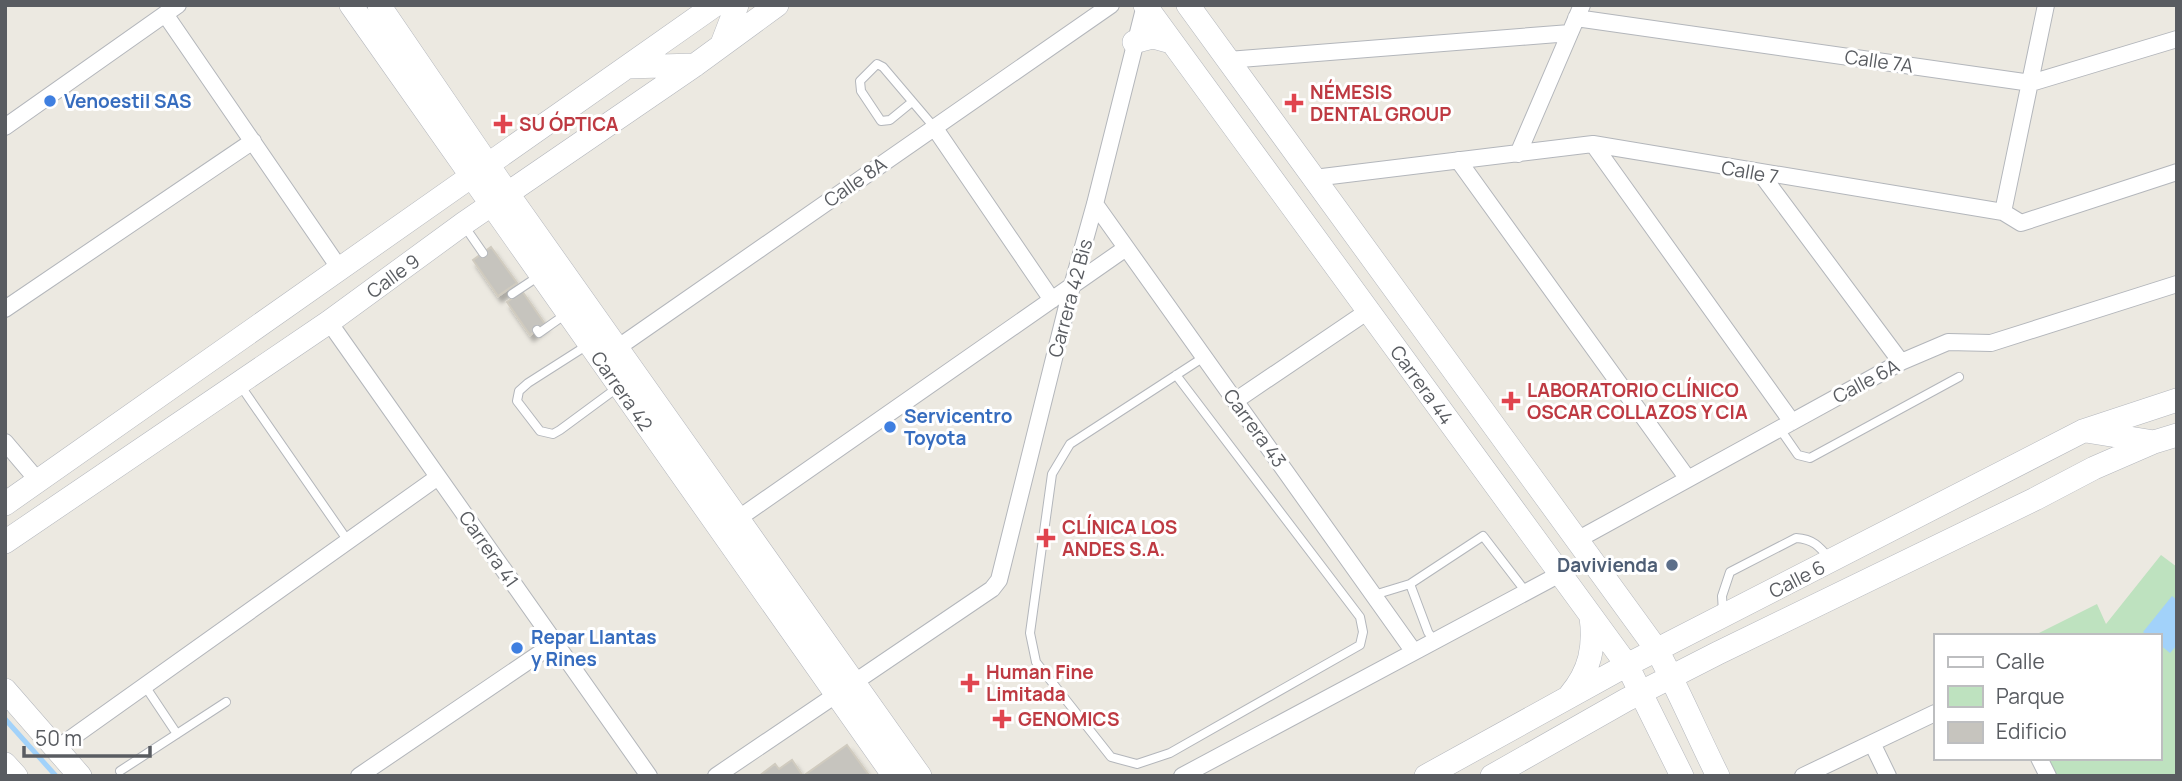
<svg xmlns="http://www.w3.org/2000/svg" width="2182" height="781" font-family="Manrope,sans-serif">
<defs>
<filter id="shadow"><feDropShadow dx="3.5" dy="6" stdDeviation="2" flood-color="#0004"/></filter>
</defs>
<rect width="100%" height="100%" fill="#ece9e1"/>
<!-- green -->
<path fill="#bee2bf" d="M2161,555L2177,567V776H2048L2039,758H2159V636H2033L2097,604L2106,624Z"/>
<!-- water -->
<path fill="#a2d2fa" d="M2172,596L2177,600V645L2170,653L2159,644V636H2149L2143,632Z"/>
<g fill="none" stroke-linecap="round" stroke-linejoin="round">
<!-- stream -->
<path stroke="#a2d2fa" stroke-width="5" d="M5,719L56,776"/>
</g>
<!-- building -->
<path fill="#c6c4be" stroke="#d0cbbf" stroke-width="2" filter="url(#shadow)" d="M491,247L517,283L498,296L473,260Z
M522,291L545,324L530,335L507,302Z
M847,745L868,774L866,776H759L775,764L779,769L792,760L803,776Z"/>
<g fill="none" stroke-linecap="round" stroke-linejoin="round">
<defs>
<path id="lane" d="M912,102L890,120L881,121L861,91L860,81L877,64L883,67L934,127
M465,227L483,253
M512,294L539,276
M537,330L539,333L566,314
M586,346L528,383L519,391L517,401L540,431L553,434L560,430L617,388
M1176,375L1360,617L1363,632L1360,645L1170,753L1137,764L1111,757L1036,662L1030,633L1052,474L1070,444L1204,357
M240,385L348,541
M1780,429L1798,455L1810,458L1959,377
M1374,595L1410,584
M1723,612L1722,596L1730,572L1796,538C1813,539 1819,546 1830,559
M1434,641L1428,632L1410,584L1483,536L1526,592
M145,686L177,734
M120,771L226,702"/>
<path id="street" d="M165,14L340,269
M1576,18L2031,83L2177,39
M1228,60L1570,33
M5,127L178,5
M934,127L1052,300
M1593,144L1792,422
M1518,154L1582,5
M1458,160L1688,479
M1761,174L1901,362
M1314,178L1593,144L2003,212L2021,223L2177,172
M1095,204L1414,652
M2003,212L2046,5
M5,309L253,141
M329,322L649,776
M610,353L1111,5
M1235,401L1368,311
M5,442L39,482
M729,525L1126,248
M1577,540L1901,362L1948,342L1991,343L2177,284
M1872,743L1888,776
M56,749L438,477
M2039,758L2048,776
M359,776L555,643
M716,776L992,589L999,580L1072,286L1095,204L1145,5
M1182,776L1560,574
M1803,776L1935,713"/>
<path id="secondary" d="M351,5L894,776
M379,5L508,194L920,776
M1145,5L1627,665L1682,776
M1188,5L1657,650C1679,691 1697,734 1718,776
M1134,42L1153,37L1171,42
M722,44L737,5
M627,67L695,65
M2086,431L2154,442
M5,504L715,5
M5,542L329,322L463,224L695,65L777,5
M5,690L80,776
M1570,695C1590,671 1595,647 1591,617
M5,764L16,776
M1426,776L1627,665L2083,431L2177,400
M1492,776L1626,700L1718,653L2035,499L2094,468L2154,442L2177,435"/>
</defs>
<!-- lane casing -->
<use href="#lane" stroke="#b3b6bb" stroke-width="10"/>
<!-- street casing -->
<use href="#street" stroke="#b3b6bb" stroke-width="18"/>
<!-- secondary casing -->
<use href="#secondary" stroke="#b4b7bd" stroke-width="24"/>
<!-- lane -->
<use href="#lane" stroke="#fff" stroke-width="8"/>
<!-- street -->
<use href="#street" stroke="#fff" stroke-width="16"/>
<!-- secondary -->
<use href="#secondary" stroke="#fff" stroke-width="23"/>
</g>
<!-- markers -->
<g fill="#3f7fe0" stroke="#fff" stroke-width="2.5">
<circle cx="50" cy="101" r="7"/>
<circle cx="890" cy="427" r="7"/>
<circle cx="517" cy="648" r="7"/>
</g>
<g fill="#e0444e" stroke="#fff" stroke-width="2.5">
<path d="M1290.5 92.5h7v7h7v7h-7v7h-7v-7h-7v-7h7z"/>
<path d="M499.5 113.5h7v7h7v7h-7v7h-7v-7h-7v-7h7z"/>
<path d="M1507.5 390.5h7v7h7v7h-7v7h-7v-7h-7v-7h7z"/>
<path d="M1042.5 527.5h7v7h7v7h-7v7h-7v-7h-7v-7h7z"/>
<path d="M966.5 672.5h7v7h7v7h-7v7h-7v-7h-7v-7h7z"/>
<path d="M998.5 708.5h7v7h7v7h-7v7h-7v-7h-7v-7h7z"/>
</g>
<circle fill="#5c6f8a" stroke="#fff" stroke-width="2.5" cx="1672" cy="565" r="7"/>
<g text-anchor="middle" stroke-width="6" stroke-linejoin="round" paint-order="stroke">
<!-- street labels -->
<g font-size="19" fill="#595c61" stroke="#fff">
<text transform="translate(1879 61) rotate(8)" y="7">Calle 7A</text>
<text transform="translate(1750 172) rotate(10)" y="7">Calle 7</text>
<text transform="translate(855 182) rotate(-35)" y="7">Calle 8A</text>
<text transform="translate(393 276) rotate(-36)" y="7">Calle 9</text>
<text transform="translate(1070 298) rotate(-75)" y="7">Carrera 42 Bis</text>
<text transform="translate(1866 381) rotate(-28)" y="7">Calle 6A</text>
<text transform="translate(1422 385) rotate(54)" y="7">Carrera 44</text>
<text transform="translate(622 391) rotate(55)" y="7">Carrera 42</text>
<text transform="translate(1255 428) rotate(54)" y="7">Carrera 43</text>
<text transform="translate(489 549) rotate(55)" y="7">Carrera 41</text>
<text transform="translate(1797 579) rotate(-27)" y="7">Calle 6</text>
</g>
<!-- health labels -->
<g font-size="19" font-weight="bold" fill="#be3a42" stroke="#fff" text-anchor="start">
<text x="1310" y="99">NÉMESIS<tspan x="1310" dy="22">DENTAL GROUP</tspan></text>
<text x="519" y="131">SU ÓPTICA</text>
<text x="1527" y="397">LABORATORIO CLÍNICO<tspan x="1527" dy="22">OSCAR COLLAZOS Y CIA</tspan></text>
<text x="1062" y="534">CLÍNICA LOS<tspan x="1062" dy="22">ANDES S.A.</tspan></text>
<text x="986" y="679">Human Fine<tspan x="986" dy="22">Limitada</tspan></text>
<text x="1018" y="726">GENOMICS</text>
</g>
<!-- shop labels -->
<g font-size="19" font-weight="bold" fill="#366cbe" stroke="#fff" text-anchor="start">
<text x="64" y="108">Venoestil SAS</text>
<text x="904" y="423">Servicentro<tspan x="904" dy="22">Toyota</tspan></text>
<text x="531" y="644">Repar Llantas<tspan x="531" dy="22">y Rines</tspan></text>
</g>
<!-- service labels -->
<g font-size="19" font-weight="bold" fill="#4e5e75" stroke="#fff" text-anchor="end">
<text x="1658" y="572">Davivienda</text>
</g>
</g>
<!-- border -->
<rect width="2182" height="781" fill="none" stroke="#595c61" stroke-width="14"/>
<!-- legend -->
<rect x="1934" y="634" width="228" height="126" fill="#ffffff" stroke="#bdbec0" stroke-width="2"/>
<rect x="1948" y="657" width="35" height="10" fill="#ffffff" stroke="#bdbec0" stroke-width="2"/>
<text x="1996" y="669" font-size="21" fill="#595c61">Calle</text>
<rect x="1948" y="686" width="35" height="21" fill="#bee2bf" stroke="#bdbec0" stroke-width="2"/>
<text x="1996" y="704" font-size="21" fill="#595c61">Parque</text>
<rect x="1948" y="722" width="35" height="21" fill="#c6c4be" stroke="#bdbec0" stroke-width="2"/>
<text x="1996" y="739" font-size="21" fill="#595c61">Edificio</text>
<!-- scale -->
<path d="M24 746v10h126v-10" fill="none" stroke="#595c61" stroke-width="3.5"/>
<text x="35" y="746" font-size="21" fill="#595c61" stroke="#ffffff" stroke-width="5" paint-order="stroke">50 m</text>
</svg>
